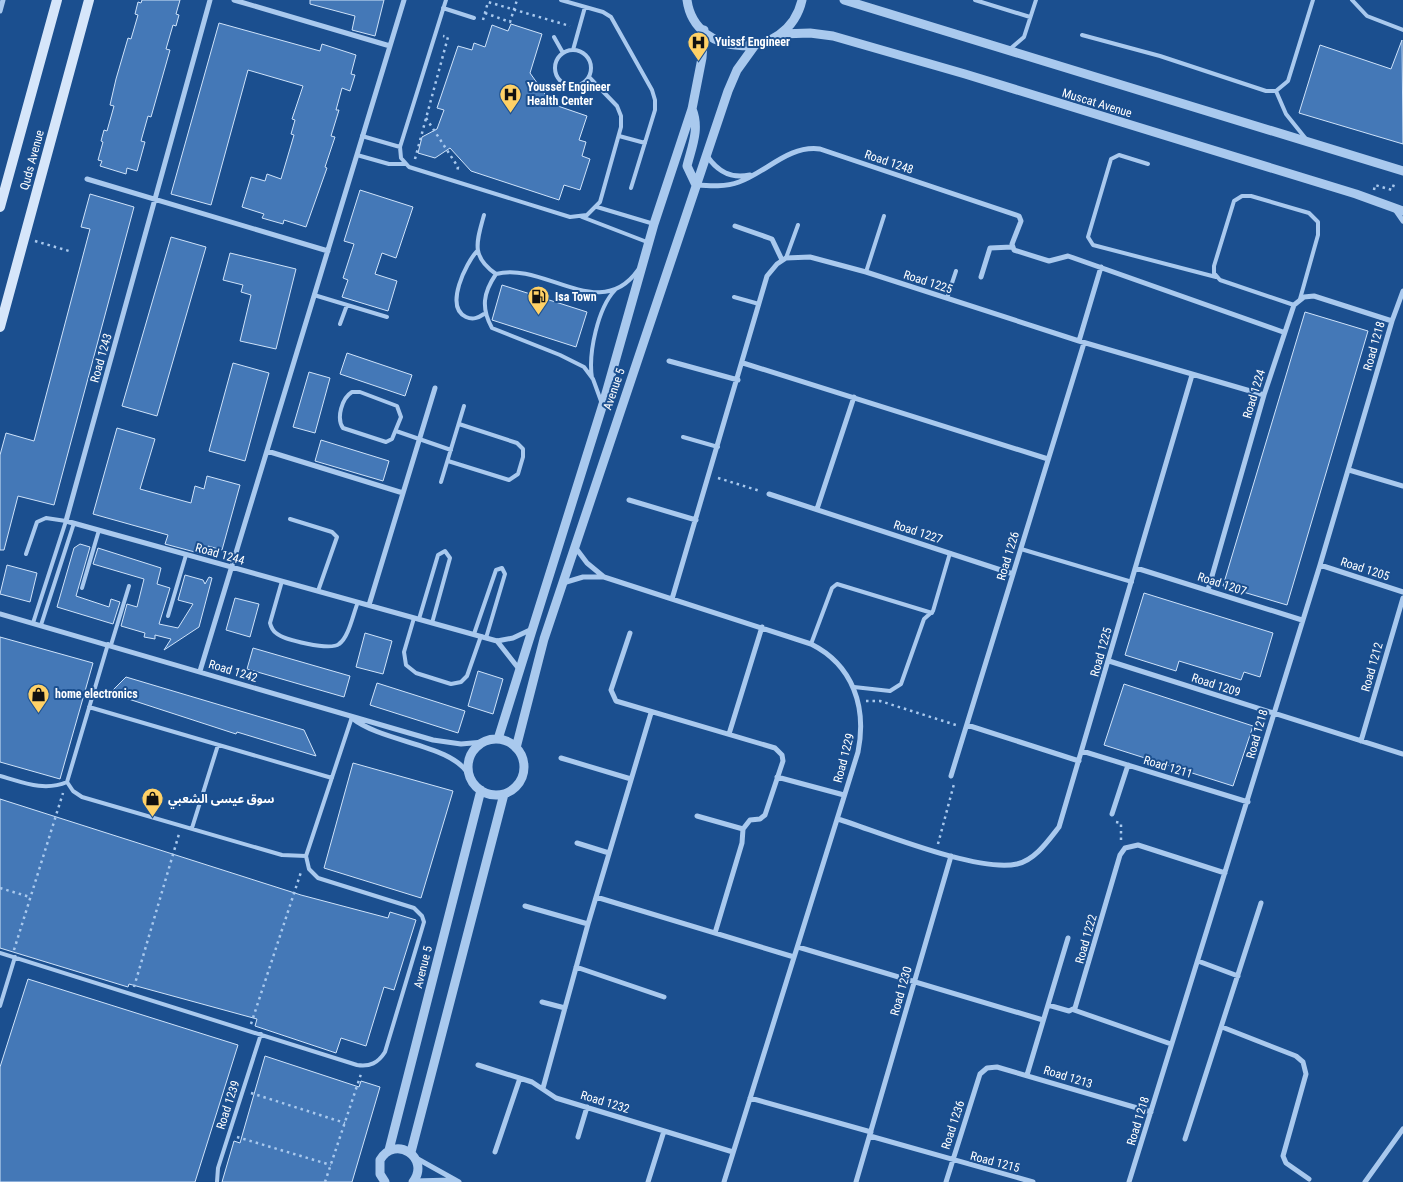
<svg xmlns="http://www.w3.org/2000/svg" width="1403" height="1182" font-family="'Roboto Condensed','Noto Sans Arabic',sans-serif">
<rect width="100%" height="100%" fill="#1b4f8f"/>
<!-- building -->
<path fill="#4478b7" stroke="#cfe3fa" d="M142,0H180L176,14L179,15L176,26L173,25L166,49L170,50L151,117L148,116L141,141L145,142L137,171L127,168L126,174L100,166L102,161L98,160L103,142L101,141L104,130L107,131L114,106L110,105L116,79L128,38L131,39L138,15L135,14L138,2L141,3Z
M310,0H384L375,36L352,30L355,16L310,4Z
M219,23L320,51L322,44L356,55L351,74L355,75L350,91L342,88L336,110H339L331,136L335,137L325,167L327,168L306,227L284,220L283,224L262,218L264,214L242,207L251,177L265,181L267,174L281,179L294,135L291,134L295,120L292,119L303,86L248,70L211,205L171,194Z
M511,24L542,34L530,73L552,104L587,116L579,140L586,142L582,156L590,159L580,190L564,185L559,200L471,171L450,148L435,158L418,153L422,137L437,129L444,110L437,108L458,46L472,50L474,43L485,47L492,25L508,31Z
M1402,40L1403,144L1299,113L1320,45L1391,69Z
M360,190L413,207L396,258L382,253L375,274L397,281L388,311L342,297L348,280L343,278L354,244L344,241Z
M90,194L134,207L54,505L18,496L4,550H0V455L6,433L34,441L90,229L81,227Z
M171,237L206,247L157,416L122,406Z
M230,253L296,269L276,349L240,341L251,295L241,292L243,285L223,280Z
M502,285L587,312L576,347L492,320Z
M1305,312L1368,331L1287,605L1223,586Z
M347,353L412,375L405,396L340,374Z
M233,363L269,373L245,461L209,451Z
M309,372L330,378L315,433L293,427Z
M117,428L155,439L140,489L191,503L195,486L204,489L207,476L240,485L222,550L208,546L206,555L165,544L168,535L93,514Z
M321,440L389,461L383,481L315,461Z
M80,544L90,547L76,596L109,607L111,599L120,602L113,624L57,607L74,548Z
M98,548L161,568L157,584L170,588L159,624L178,628L193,604L178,600L185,575L203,580L205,584L209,577L212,578L199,627L164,650L171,639L155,635V639L144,637L145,633L121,626L127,604L137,607L144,579L93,564Z
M7,565L37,573L30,602L0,594Z
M1144,593L1273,633L1260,677L1244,672L1241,680L1179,661L1176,671L1125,655Z
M235,598L259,604L250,637L226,630Z
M365,633L392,641L383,674L356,667Z
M0,637L93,663L60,779L0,762Z
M253,648L350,676L344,697L247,669Z
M478,671L503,679L493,714L468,706Z
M126,677L304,730L316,756L237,732L236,734L110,693Z
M377,683L465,711L458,733L370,705Z
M1124,684L1253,726L1233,786L1104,745Z
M353,763L453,791L421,898L324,868Z
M0,799L301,895L388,918L390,912L416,920L394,990L384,987L366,1046L341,1038L336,1053L255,1026L257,1019L129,984L128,987L0,948Z
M28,979L238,1045L195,1182H0V1067Z
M265,1056L359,1087L361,1081L380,1087L352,1182H222L234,1141L240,1143Z"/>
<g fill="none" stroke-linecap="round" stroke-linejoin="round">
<!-- path -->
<path stroke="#a9c9ee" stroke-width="2.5" stroke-dasharray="2.5 4" stroke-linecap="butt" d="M485,13L510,22L517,0
M483,20L488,2L570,26
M426,118L458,167L457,172
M415,159L448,37L443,36
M1374,190L1375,185L1392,190L1395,181
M35,241L69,251
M718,478L760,491
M866,701H880L956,725
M1116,822L1121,823V840
M938,844L954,784
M0,888L30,897
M14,950L63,793
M134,987L179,834
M251,1024L301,872
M251,1093L345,1123
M237,1137L331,1165
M325,1182L361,1074"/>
<!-- service -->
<path stroke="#a9c9ee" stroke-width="4" d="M446,0L400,147L401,158L409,167L570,217L587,215L600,202L621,127V116L617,106L589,77
M561,0L603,12L611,17L652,90L655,100V110L631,188
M975,0L1030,17
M1352,0L1367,16L1403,30
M443,8L474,18
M1082,35L1160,56L1266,91H1276L1288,81L1313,0
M554,37L563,53
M1010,49L1024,37L1036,0
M573,50L585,7
M555 68a18 18 0 1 1 36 0a18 18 0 1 1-36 0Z
M1276,91L1286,114L1306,139
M362,136L400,147
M619,136L645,143
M357,155L389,164H405
M1148,164L1119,155L1111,159L1088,237L1093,245L1216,277
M597,207L654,224
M484,215C477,241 470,256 496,274
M582,217L647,242
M477,251C466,263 444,307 466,317C473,320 478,318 484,314
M786,258L798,225
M866,272L884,216
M314,295L387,317
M734,297L759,304
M947,298L956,271
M1294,305L1220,280L1214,273V266L1234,201L1242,196H1251L1309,213L1318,222V235L1300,299
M340,324L347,305
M592,378C588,353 598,308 615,290
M352,392H360L397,406L401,417L392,439L386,442L343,428C336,418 342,398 352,392Z
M601,401L593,379L584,367L560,355L492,328C481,308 483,293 496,274C544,261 600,324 638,270
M396,431L451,450
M683,437L718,447
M448,461L509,480L518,474L523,457V449L517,443L459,424
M441,482L464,406
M290,519L332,532L337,537L318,591
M1021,549L1132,582
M26,554L37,522L46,518L66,521L33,623
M282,581L270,623C271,627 272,630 276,633C284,640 330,651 339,644C349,637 353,614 358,602
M82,588L99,530
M168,616L186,555
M414,618L404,652L406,665L416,673L451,684L461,682L467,676L481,636
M419,619L438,555L445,551L450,558L432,623
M41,625L74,523
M474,634L496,570L502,568L505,574L486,638
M811,644L832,588L837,584L932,613
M111,645L129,586
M854,687L890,691L901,684L924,619L933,611L950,553
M89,707L332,778
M0,776C22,782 44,792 67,782
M67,782L73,791L82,797L282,855L306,856
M67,782L108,644
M192,828L218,745
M0,953L357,1065C370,1067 378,1063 385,1052L424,922L422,916L414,908L318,878L309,869L306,856L352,717
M0,1006L15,957
M217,1182L218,1168L261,1034"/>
<!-- minor -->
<path stroke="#a9c9ee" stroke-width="5" d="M210,0L66,521L497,641L513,638L530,630
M234,0L390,46
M0,11L3,0
M707,156C718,172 731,179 750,175
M87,179L328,251
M696,185C710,186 726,187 739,182C767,172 788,145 820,149L1019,216L1021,221L1012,244L1014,250L1049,261L1068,256L1283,332
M1394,208L1403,221
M735,226L772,239L782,260
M981,277L990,248L1012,247
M1079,341L1101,267
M669,361L738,380
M743,363L1048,459
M267,451L403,493
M1349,470L1403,486
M769,494L1013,574
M629,500L696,520
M817,509L854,397
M575,547L587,563L604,577
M1320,565L1403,592
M1136,568L1302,620
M563,583L583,577H604L811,644C853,665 867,707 858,752L724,1182
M1208,590L1264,395L1294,305L1304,297L1314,296L1392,321
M672,599L767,276L777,264L786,258L810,257L866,272L1079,341L1264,395
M369,605L435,388
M0,614L433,740L461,744L484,742
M630,633L611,690L616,701L775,748L782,755L783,761L765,815L760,819L750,820L743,829L742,843L715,933
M497,641L519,669
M1109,661L1403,754
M200,671L404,0
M352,718C383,743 452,744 469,775
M967,725L1079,761
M729,734L762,627
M1361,741L1403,598
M1082,751L1248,802
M561,758L631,779
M951,776L1084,343
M777,777L844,795
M1112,814L1128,765
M697,816L743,829
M838,819C879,832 978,873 1017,864C1035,860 1048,841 1059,827L1192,375
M577,843L609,853
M596,897L794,957
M525,906L588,924
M798,947L1043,1020
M1198,961L1238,976
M576,967L664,997
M542,1002L565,1008
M1048,1005L1069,1011L1075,1008L1120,855L1125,848L1138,845L1225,873
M1074,1010L1171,1044
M1222,1027L1296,1056L1303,1062L1306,1074L1283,1156L1286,1163L1309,1179
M478,1065L532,1082L556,1098L733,1152
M1027,1075L1068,938
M543,1088L588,924L651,713
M750,1098L871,1132
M870,1136L1033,1182
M578,1137L587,1107
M1185,1139L1261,903
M495,1152L520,1078
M416,1158L459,1182
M414,1181L452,1180
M648,1182L664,1131
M856,1182L951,856
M946,1182L980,1074L987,1068L997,1067L1151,1112
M1129,1182L1320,565L1392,321L1403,291
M1365,1182L1403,1129"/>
<!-- tertiary -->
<path stroke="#a9c9ee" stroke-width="9" d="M687,0C695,60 788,62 802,0
M844,0L1403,171
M781,34L810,33L833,36L965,74L1356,194L1403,211
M692,109C700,129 692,146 687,166L696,185
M498,739L603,404L654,224L692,109L702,58L704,30
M468 767a28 28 0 1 1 56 0a28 28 0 1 1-56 0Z
M516,748L544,639L728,91L737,70L755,45
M389,1150L481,790
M411,1152L504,794
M385,1182L380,1174V1160C395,1134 431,1158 413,1182"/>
<!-- secondary -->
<path stroke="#d6e6fa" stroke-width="10" d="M0,207L57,0
M0,327L89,0"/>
</g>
<!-- icons -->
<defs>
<symbol id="hospital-pin" viewBox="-11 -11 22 30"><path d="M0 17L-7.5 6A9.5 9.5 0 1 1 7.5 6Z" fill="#ffd166" stroke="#1b4f8f"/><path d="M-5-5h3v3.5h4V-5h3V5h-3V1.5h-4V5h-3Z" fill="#111"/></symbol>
<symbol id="fuel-pin" viewBox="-11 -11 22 30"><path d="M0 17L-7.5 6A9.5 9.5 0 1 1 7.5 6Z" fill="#ffd166" stroke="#1b4f8f"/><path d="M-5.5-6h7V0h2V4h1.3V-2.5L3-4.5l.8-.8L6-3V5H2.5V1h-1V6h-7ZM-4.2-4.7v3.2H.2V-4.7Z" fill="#111"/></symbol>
<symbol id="shop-pin" viewBox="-11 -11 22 30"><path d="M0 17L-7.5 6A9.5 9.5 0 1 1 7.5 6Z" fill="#ffd166" stroke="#1b4f8f"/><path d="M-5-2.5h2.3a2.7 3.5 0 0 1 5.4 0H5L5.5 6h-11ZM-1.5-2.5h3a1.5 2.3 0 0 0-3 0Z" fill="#111"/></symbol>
</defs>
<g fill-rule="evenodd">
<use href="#hospital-pin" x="686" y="30" width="25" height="34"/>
<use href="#hospital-pin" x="498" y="82" width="25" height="34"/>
<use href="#fuel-pin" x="526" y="284" width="25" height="34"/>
<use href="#shop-pin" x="26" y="682" width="25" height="34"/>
<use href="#shop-pin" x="140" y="786" width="25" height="34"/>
</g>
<g text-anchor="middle" stroke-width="4" stroke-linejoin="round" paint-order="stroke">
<!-- poi labels -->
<g font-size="12" font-weight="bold" fill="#fff" stroke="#1b4f8f" text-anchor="start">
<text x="715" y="46">Yuissf Engineer</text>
<text x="527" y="91">Youssef Engineer<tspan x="527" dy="14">Health Center</tspan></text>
<text x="555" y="301">Isa Town</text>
<text x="55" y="698">home electronics</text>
<text x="168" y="803">سوق عيسى الشعبي</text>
</g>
<!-- street labels -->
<g font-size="12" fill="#fff" stroke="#1b4f8f">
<text transform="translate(1097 103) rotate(17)" y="4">Muscat Avenue</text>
<text transform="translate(32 160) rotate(-75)" y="4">Quds Avenue</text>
<text transform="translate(889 162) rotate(19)" y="4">Road 1248</text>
<text transform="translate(928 282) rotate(18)" y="4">Road 1225</text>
<text transform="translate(1374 346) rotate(-74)" y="4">Road 1218</text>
<text transform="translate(101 358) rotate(-74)" y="4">Road 1243</text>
<text transform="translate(614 389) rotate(-71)" y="4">Avenue 5</text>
<text transform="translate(1254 394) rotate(-73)" y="4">Road 1224</text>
<text transform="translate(918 532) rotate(18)" y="4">Road 1227</text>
<text transform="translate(220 554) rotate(16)" y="4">Road 1244</text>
<text transform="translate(1008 556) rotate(-73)" y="4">Road 1226</text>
<text transform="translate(1365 569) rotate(18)" y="4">Road 1205</text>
<text transform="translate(1222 584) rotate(18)" y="4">Road 1207</text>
<text transform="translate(1101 652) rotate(-74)" y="4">Road 1225</text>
<text transform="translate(1372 667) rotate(-74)" y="4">Road 1212</text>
<text transform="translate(233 671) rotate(17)" y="4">Road 1242</text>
<text transform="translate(1216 685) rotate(18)" y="4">Road 1209</text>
<text transform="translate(1257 734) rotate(-74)" y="4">Road 1218</text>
<text transform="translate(844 758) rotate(-75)" y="4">Road 1229</text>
<text transform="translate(1168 767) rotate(17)" y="4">Road 1211</text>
<text transform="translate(1086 939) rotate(-74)" y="4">Road 1222</text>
<text transform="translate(423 967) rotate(-76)" y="4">Avenue 5</text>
<text transform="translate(901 991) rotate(-74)" y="4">Road 1230</text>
<text transform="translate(1068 1077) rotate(17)" y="4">Road 1213</text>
<text transform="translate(605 1102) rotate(17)" y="4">Road 1232</text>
<text transform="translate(228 1105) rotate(-72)" y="4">Road 1239</text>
<text transform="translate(1138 1121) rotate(-73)" y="4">Road 1218</text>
<text transform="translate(953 1125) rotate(-72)" y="4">Road 1236</text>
<text transform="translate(995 1162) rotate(15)" y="4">Road 1215</text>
</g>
</g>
</svg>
